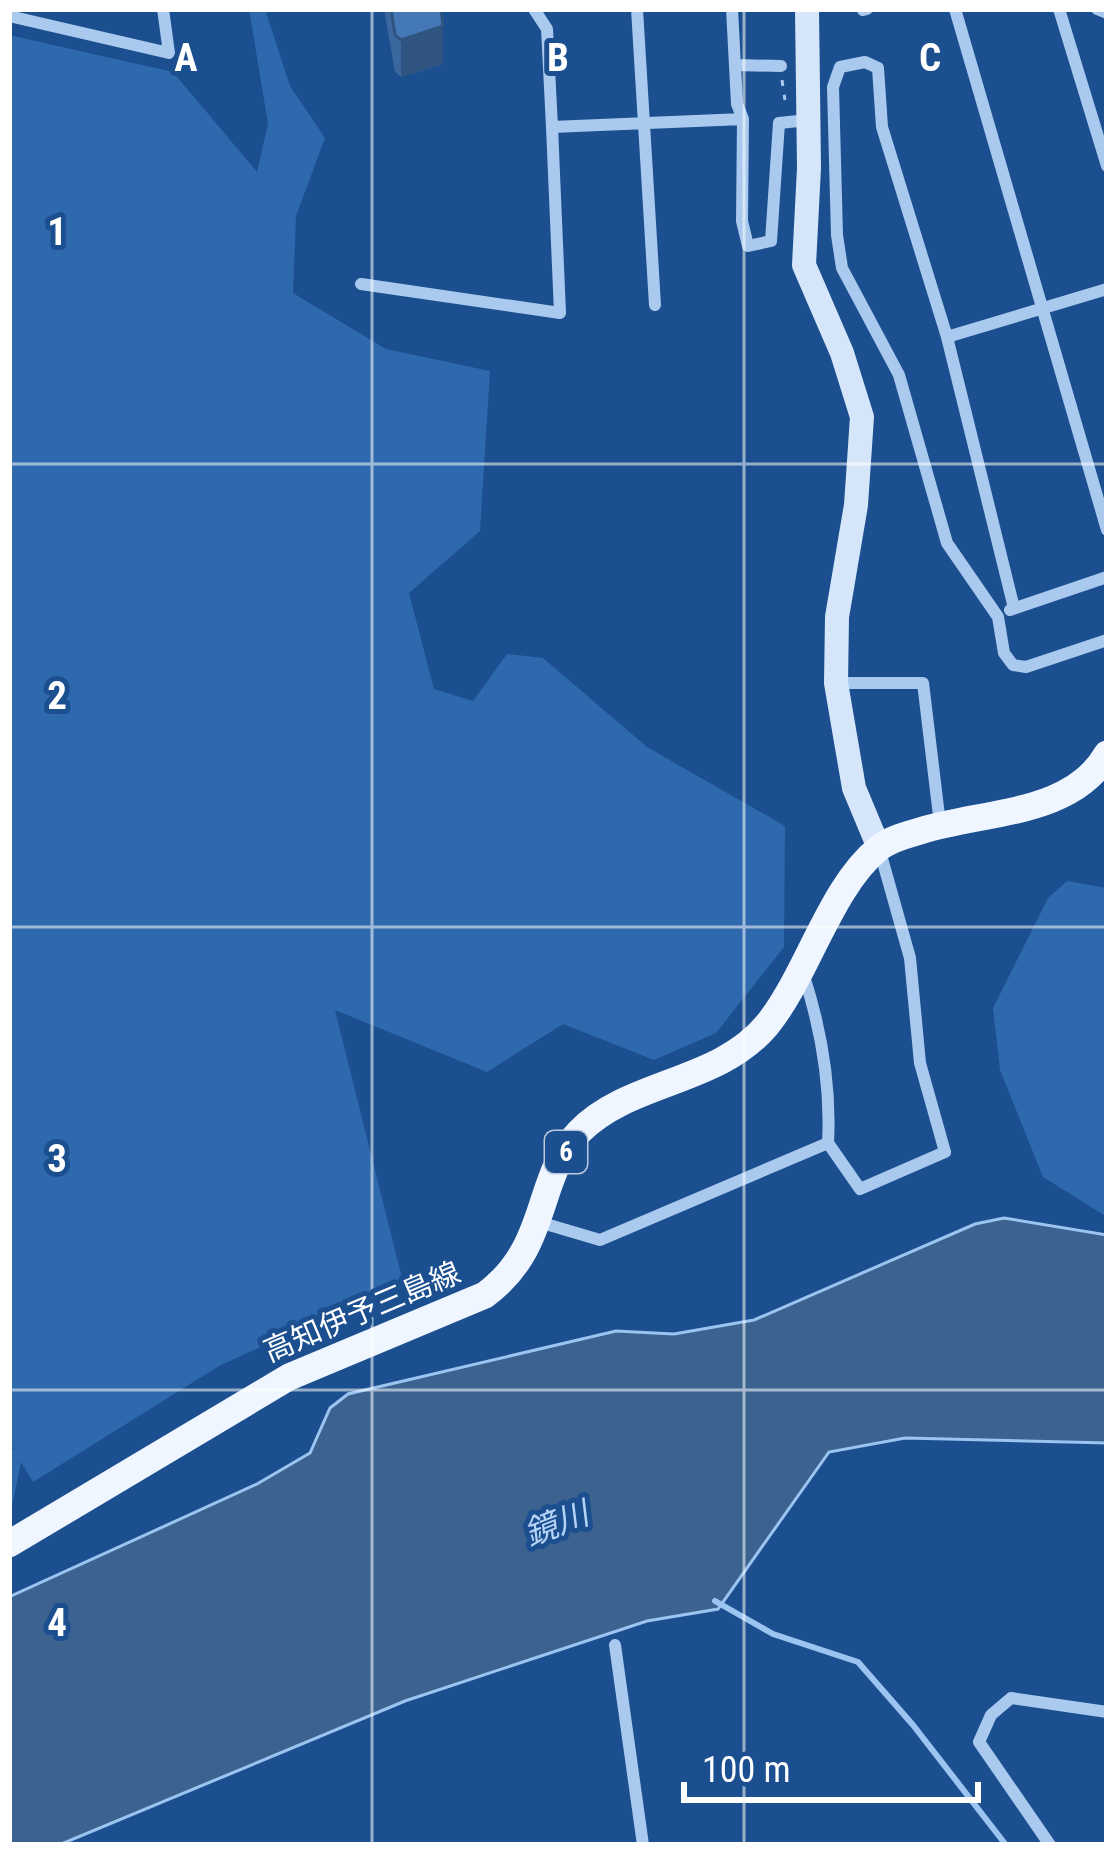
<svg xmlns="http://www.w3.org/2000/svg" width="1116" height="1854" font-family="'Roboto Condensed','Noto Sans JP',sans-serif">
<rect width="100%" height="100%" fill="#1b4f8f"/>
<!-- green -->
<path fill="#2e69ad" d="M249,9H265L290,86L325,138L296,216L293,293L386,349L490,371L480,531L409,593L434,689L473,701L507,654L543,658L647,747L785,826L784,947L716,1033L654,1060L563,1024L487,1072L335,1010L403,1282L219,1366L33,1482L21,1462L9,1521V1447L15,1450L9,1443V35L173,72L257,172L268,124Z
M1067,881L1107,888V1217L1043,1177L1000,1070L993,1008L1048,898Z"/>
<!-- water -->
<path fill="#3c6290" stroke="#9cc4f0" stroke-width="3" d="M1004,1218L1107,1235V1443L905,1438L829,1452L718,1609L647,1621L405,1701L59,1845H9V1597L257,1484L310,1453L330,1408L348,1394L616,1331L674,1334L754,1320L975,1224Z"/>
<g fill="none" stroke-linecap="round" stroke-linejoin="round">
<!-- stream -->
<path stroke="#9cc4f0" stroke-width="6" d="M715,1601L773,1634L858,1662L913,1725L1006,1845"/>
<!-- path -->
<path stroke="#a9c9ee" stroke-width="3" stroke-dasharray="6 9" stroke-linecap="butt" d="M782,80L785,100"/>
<!-- street -->
<path stroke="#a9c9ee" stroke-width="12" d="M534,9L547,29L552,127
M637,9L655,305
M732,9L737,104L743,119L742,221L748,246L771,241L779,123L808,120
M955,9L1107,530
M1059,9L1107,166
M1097,9L1107,13
M863,10L867,9
M9,16L169,53L163,9
M735,65L781,66
M361,284L560,313L552,127L743,119
M947,337L1107,289
M1014,608L947,337L882,127L878,68L865,62L840,67L833,87L837,235L842,268L899,375L947,543L998,617L1004,653L1013,665L1026,667L1107,640
M1010,610L1107,577
M836,683H923L940,824
M828,1143L860,1189L945,1152L920,1063L910,958L879,848
M539,1222L600,1240L828,1143C831,1088 821,1029 804,976
M615,1645L643,1845
M1050,1845L979,1742L991,1715L1011,1698L1107,1712"/>
<!-- secondary -->
<path stroke="#d6e6fa" stroke-width="24" d="M807,9L809,168L804,265L842,353L862,417L856,505L837,617L836,683L854,788L879,848"/>
<!-- primary -->
<path stroke="#f0f6ff" stroke-width="27" d="M9,1544L289,1377L485,1295C551,1246 534,1179 579,1132C630,1080 718,1084 767,1025C807,976 830,887 879,848C890,839 907,835 920,831C982,811 1072,816 1107,754"/>
</g>
<!-- wall -->
<path fill="#3a679d" d="M384,9H441L443,64L401,77L395,72Z"/>
<!-- shaded-wall -->
<path fill="#305480" d="M443,26V64L401,77V40Z"/>
<!-- building -->
<path fill="#4478b7" stroke="#305480" stroke-width="3" d="M391,9H441L443,26L401,40L395,35Z"/>
<!-- grid -->
<path fill="none" stroke="#fff" stroke-width="3" stroke-opacity="0.55" d="M372,9V1845M744,9V1845M9,464H1107M9,927H1107M9,1390H1107"/>
<g text-anchor="middle" stroke-width="10" stroke-linejoin="round" paint-order="stroke">
<!-- shield labels -->
<rect fill="#1b4f8f" stroke="#bbcadd" stroke-width="3" x="545" y="1131" width="42" height="42" rx="9"/>
<g font-size="27" font-weight="bold" fill="#fff">
<text x="566" y="1161">6</text>
</g>
<!-- street labels -->
<g font-size="30" fill="#fff" stroke="#1b4f8f">
<text transform="translate(362 1312) rotate(-23)" y="10">高知伊予三島線</text>
</g>
<!-- water labels -->
<g font-size="33" font-style="italic" fill="#b5d3f5" stroke="#1b4f8f">
<text transform="translate(556 1523) rotate(-21)" y="12">鏡川</text>
</g>
</g>
<g font-size="39" text-anchor="middle" font-weight="bold" fill="#fff" stroke="#1b4f8f" stroke-width="10" stroke-linejoin="round" paint-order="stroke">
<text x="186" y="71">A</text>
<text x="558" y="71">B</text>
<text x="930" y="71">C</text>
<text x="57" y="245">1</text>
<text x="57" y="709">2</text>
<text x="57" y="1172">3</text>
<text x="57" y="1636">4</text>
</g>
<!-- border -->
<rect width="1116" height="1854" fill="none" stroke="#ffffff" stroke-width="24"/>
<!-- scale -->
<path d="M684 1782v18h294v-18" fill="none" stroke="#ffffff" stroke-width="6"/>
<text x="702" y="1782" font-size="36" fill="#ffffff" stroke="#1b4f8f" stroke-width="9" paint-order="stroke">100 m</text>
</svg>
